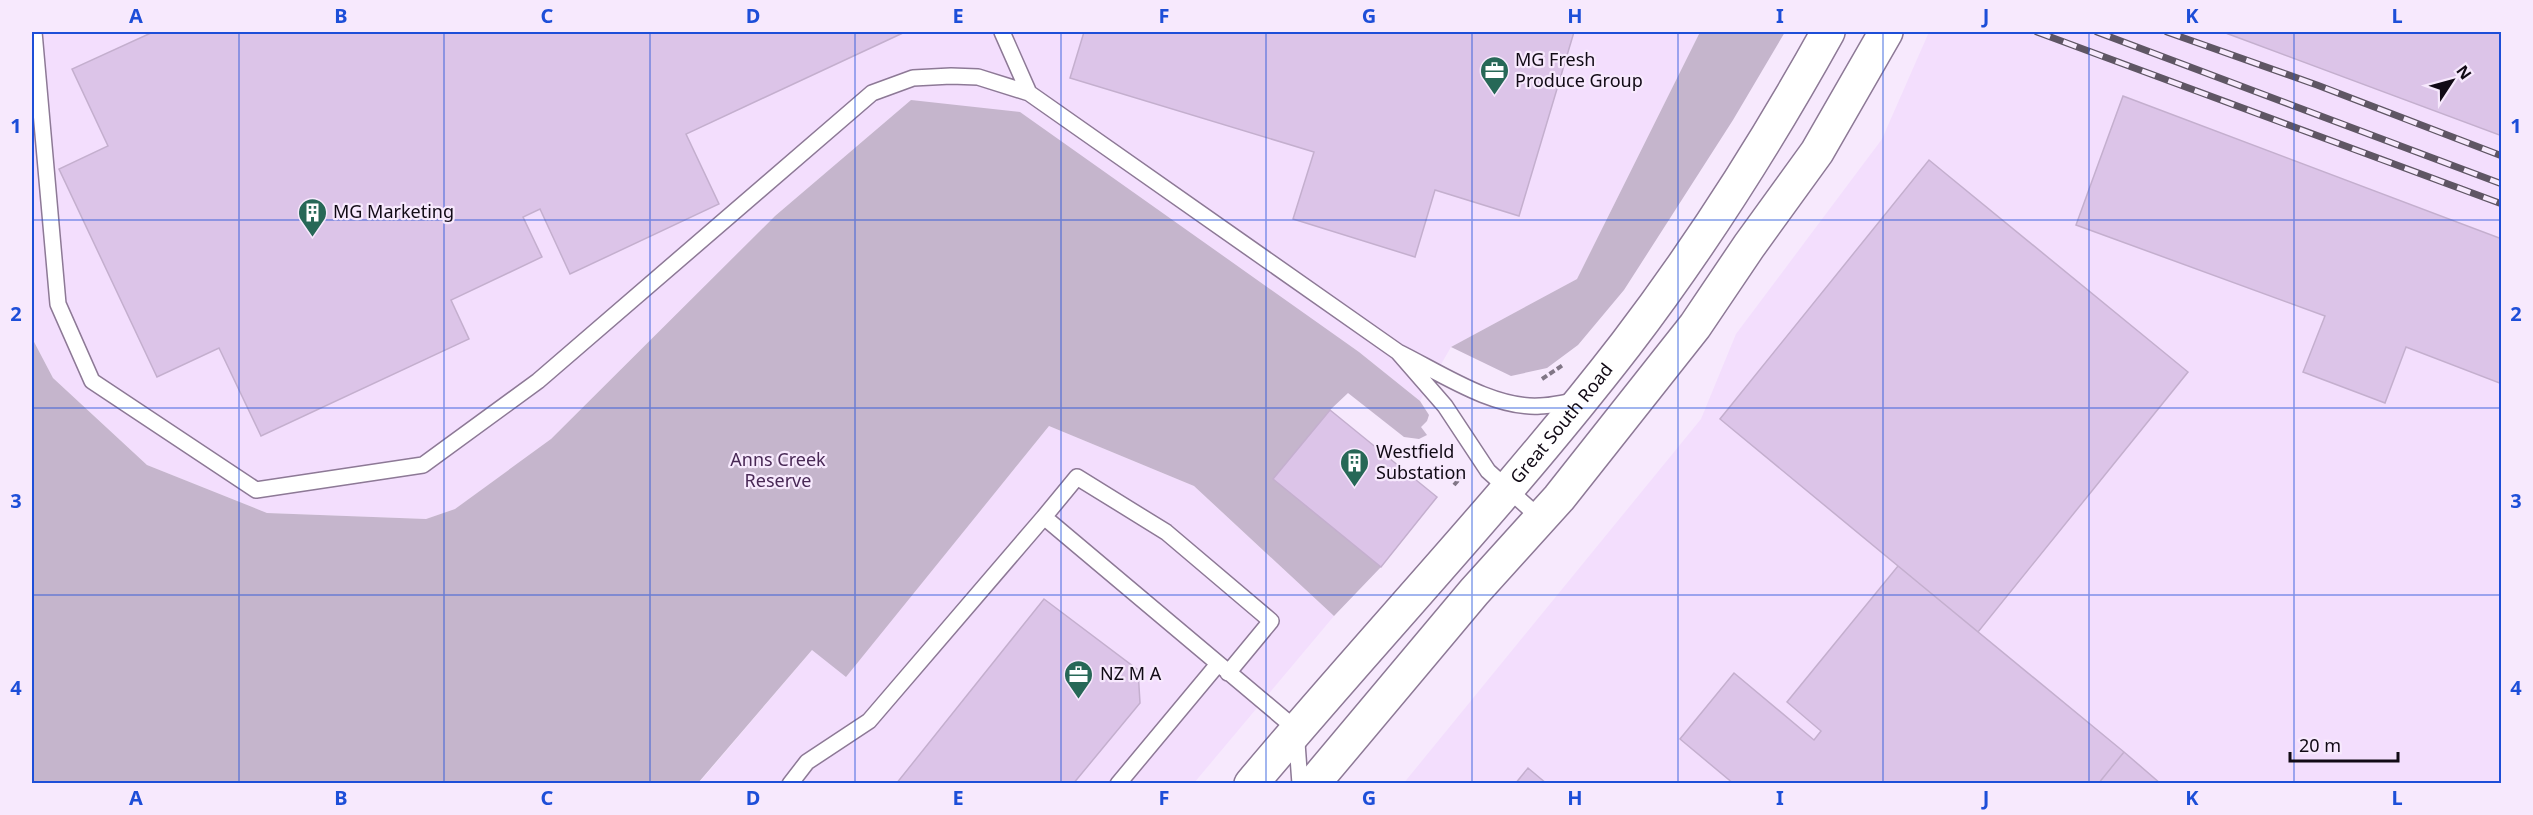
<svg xmlns="http://www.w3.org/2000/svg" width="2533" height="815" font-family="'Noto Sans',sans-serif">
<rect width="100%" height="100%" fill="#f7e9fd"/>
<!-- built -->
<path fill="#f3defd" d="M32,32H1700L1577,279L1451,347L1420,401L1359,352L1280,298L911,100L775,216L551,439L455,509L426,519L267,513L147,465L53,378L32,338Z
M1929,32H2501V783L1403,784L1701,419L1736,334L1882,139Z
M1049,426L1194,486L1334,616L1194,783L698,784L813,649L846,676Z"/>
<!-- green -->
<path fill="#c5b5cc" d="M1700,32H1785L1733,120L1624,290L1578,345L1547,368L1511,376L1451,347L1577,279Z
M911,100L1020,112L1359,352L1420,401L1429,415L1427,421L1421,427L1427,435L1419,439L1404,437L1348,393L1330,410L1274,479L1381,567L1334,616L1194,486L1049,426L846,677L812,650L698,783H32V338L53,378L147,465L267,513L426,519L455,509L551,439L775,216Z"/>
<!-- building -->
<path fill="#dcc4e8" stroke="#c4afce" stroke-width="1.5" d="M153,32H905L686,134L719,204L570,274L540,209L523,217L542,257L451,300L469,339L261,436L219,348L157,377L59,169L108,146L72,69Z
M1084,32H1574L1519,216L1435,190L1415,257L1293,219L1314,152L1070,78Z
M2223,32H2502V136Z
M2123,96L2502,239V384L2406,347L2385,403L2303,372L2325,316L2076,225Z
M1929,160L2188,372L1978,632L1720,419Z
M1330,410L1437,497L1381,567L1273,479Z
M1898,566L2124,752L2098,784H1734L1680,739L1734,673L1814,740L1821,731L1787,702Z
M1044,599L1138,670L1140,703L1073,784H896Z
M2124,752L2161,784H2098Z
M1528,768L1547,784H1515Z"/>
<g fill="none" stroke-linecap="round" stroke-linejoin="round">
<defs>
<path id="lane" d="M34,32L58,304L92,381L256,490L423,465L538,381L872,93L913,78L951,76L978,77L1029,93L1398,352
M1002,32L1029,93
M1044,517L1077,477L1166,532L1271,621L1228,673
M1541,519L1488,471L1445,406L1398,352C1439,372 1493,409 1540,406C1552,406 1565,402 1577,401
M790,784L807,762L869,721L1044,517L1296,729L1300,784
M1118,784L1218,664"/>
<g id="primary">
<path id="s1" d="M1251,784C1375,636 1508,497 1626,344C1701,246 1768,140 1828,32"/>
<path d="M1313,784L1474,592L1559,498L1695,326L1749,246L1817,152L1886,32"/>
</g>
</defs>
<!-- lane casing -->
<use href="#lane" stroke="#8d7996" stroke-width="18"/>
<!-- primary casing -->
<use href="#primary" stroke="#8d7996" stroke-width="36"/>
<!-- path -->
<path stroke="#817686" stroke-width="4" stroke-dasharray="6 3" stroke-linecap="butt" d="M1542,379L1563,365
M1454,485L1461,477"/>
<!-- lane -->
<use href="#lane" stroke="#fff" stroke-width="15"/>
<!-- primary -->
<use href="#primary" stroke="#fff" stroke-width="33"/>
<defs>
<path id="rail" d="M2037,32L2502,204
M2097,32L2502,184
M2167,32L2317,85L2502,156"/>
</defs>
<!-- rail casing -->
<use href="#rail" stroke="#5f5664" stroke-width="7"/>
<!-- rail -->
<use href="#rail" stroke="#f7e9fd" stroke-width="4.5" stroke-dasharray="14" stroke-linecap="butt"/>
</g>
<!-- grid -->
<path fill="none" stroke="#1d4ed8" stroke-width="1.5" stroke-opacity="0.55" d="M239,32V784M444,32V784M650,32V784M855,32V784M1061,32V784M1266,32V784M1472,32V784M1678,32V784M1883,32V784M2089,32V784M2294,32V784M32,220H2502M32,408H2502M32,595H2502"/>
<!-- icons -->
<defs>
<symbol id="office-pin" viewBox="-11 -11 22 30"><path d="M0 17L-7.5 6A9.5 9.5 0 1 1 7.5 6Z" fill="#276857" stroke="#f7e9fd"/><path d="M-6-3h4V-5.5h4V-3h4V5H-6ZM-1-4.5V-3h2v-1.5ZM-6 0V1H6V0Z" fill="#fff"/></symbol>
<symbol id="building-pin" viewBox="-11 -11 22 30"><path d="M0 17L-7.5 6A9.5 9.5 0 1 1 7.5 6Z" fill="#276857" stroke="#f7e9fd"/><path d="M-4-6H4V6H1V3H-1V6H-4ZM-2.5-4.3h1.7v1.8h-1.7ZM.8-4.3h1.7v1.8H.8ZM-2.5-1h1.7V.8h-1.7ZM.8-1h1.7V.8H.8Z" fill="#fff"/></symbol>
</defs>
<g fill-rule="evenodd">
<use href="#office-pin" x="1478" y="54" width="33" height="45"/>
<use href="#building-pin" x="296" y="196" width="33" height="45"/>
<use href="#building-pin" x="1338" y="446" width="33" height="45"/>
<use href="#office-pin" x="1062" y="658" width="33" height="45"/>
</g>
<g text-anchor="middle" stroke-width="4.5" stroke-linejoin="round" paint-order="stroke">
<!-- poi labels -->
<g font-size="18" fill="#110a15" stroke="#f7e9fd" text-anchor="start">
<text x="1515" y="66">MG Fresh<tspan x="1515" dy="21">Produce Group</tspan></text>
<text x="333" y="218">MG Marketing</text>
<text x="1376" y="458">Westfield<tspan x="1376" dy="21">Substation</tspan></text>
<text x="1100" y="680">NZ M A</text>
</g>
<!-- street labels -->
<g font-size="18" fill="#110a15" stroke="#f7e9fd">
<text dy="6" stroke="none"><textPath href="#s1" startOffset="476">Great South Road</textPath></text>
</g>
<!-- park labels -->
<g font-size="18" fill="#482855" stroke="#f7e9fd">
<text x="778" y="466">Anns Creek<tspan x="778" dy="21">Reserve</tspan></text>
</g>
</g>
<!-- border -->
<rect width="2533" height="815" fill="none" stroke="#f7e9fd" stroke-width="66"/>
<!-- north arrow -->
<g transform="translate(2452 81) rotate(54)" stroke="#f7e9fd" stroke-width="4.5" paint-order="stroke">
<path d="M0-4.5L10 22L0 15L-10 22Z" fill="#110a15"/>
<text y="-9" font-size="16" font-weight="bold" text-anchor="middle" fill="#110a15">N</text>
</g>
<!-- scale -->
<path d="M2290 752v9h108v-9" fill="none" stroke="#110a15" stroke-width="3"/>
<text x="2299" y="752" font-size="18" fill="#110a15" stroke="#f7e9fd" stroke-width="4.5" paint-order="stroke">20 m</text>
<rect x="33" y="33" width="2467" height="749" fill="none" stroke="#1d4ed8" stroke-width="2"/>
<g font-size="20" text-anchor="middle" font-weight="bold" fill="#1d4ed8">
<text x="136" y="23">A</text>
<text x="341" y="23">B</text>
<text x="547" y="23">C</text>
<text x="753" y="23">D</text>
<text x="958" y="23">E</text>
<text x="1164" y="23">F</text>
<text x="1369" y="23">G</text>
<text x="1575" y="23">H</text>
<text x="1780" y="23">I</text>
<text x="1986" y="23">J</text>
<text x="2192" y="23">K</text>
<text x="2397" y="23">L</text>
<text x="16" y="133">1</text>
<text x="2516" y="133">1</text>
<text x="16" y="321">2</text>
<text x="2516" y="321">2</text>
<text x="16" y="508">3</text>
<text x="2516" y="508">3</text>
<text x="16" y="695">4</text>
<text x="2516" y="695">4</text>
<text x="136" y="805">A</text>
<text x="341" y="805">B</text>
<text x="547" y="805">C</text>
<text x="753" y="805">D</text>
<text x="958" y="805">E</text>
<text x="1164" y="805">F</text>
<text x="1369" y="805">G</text>
<text x="1575" y="805">H</text>
<text x="1780" y="805">I</text>
<text x="1986" y="805">J</text>
<text x="2192" y="805">K</text>
<text x="2397" y="805">L</text>
</g>
</svg>
